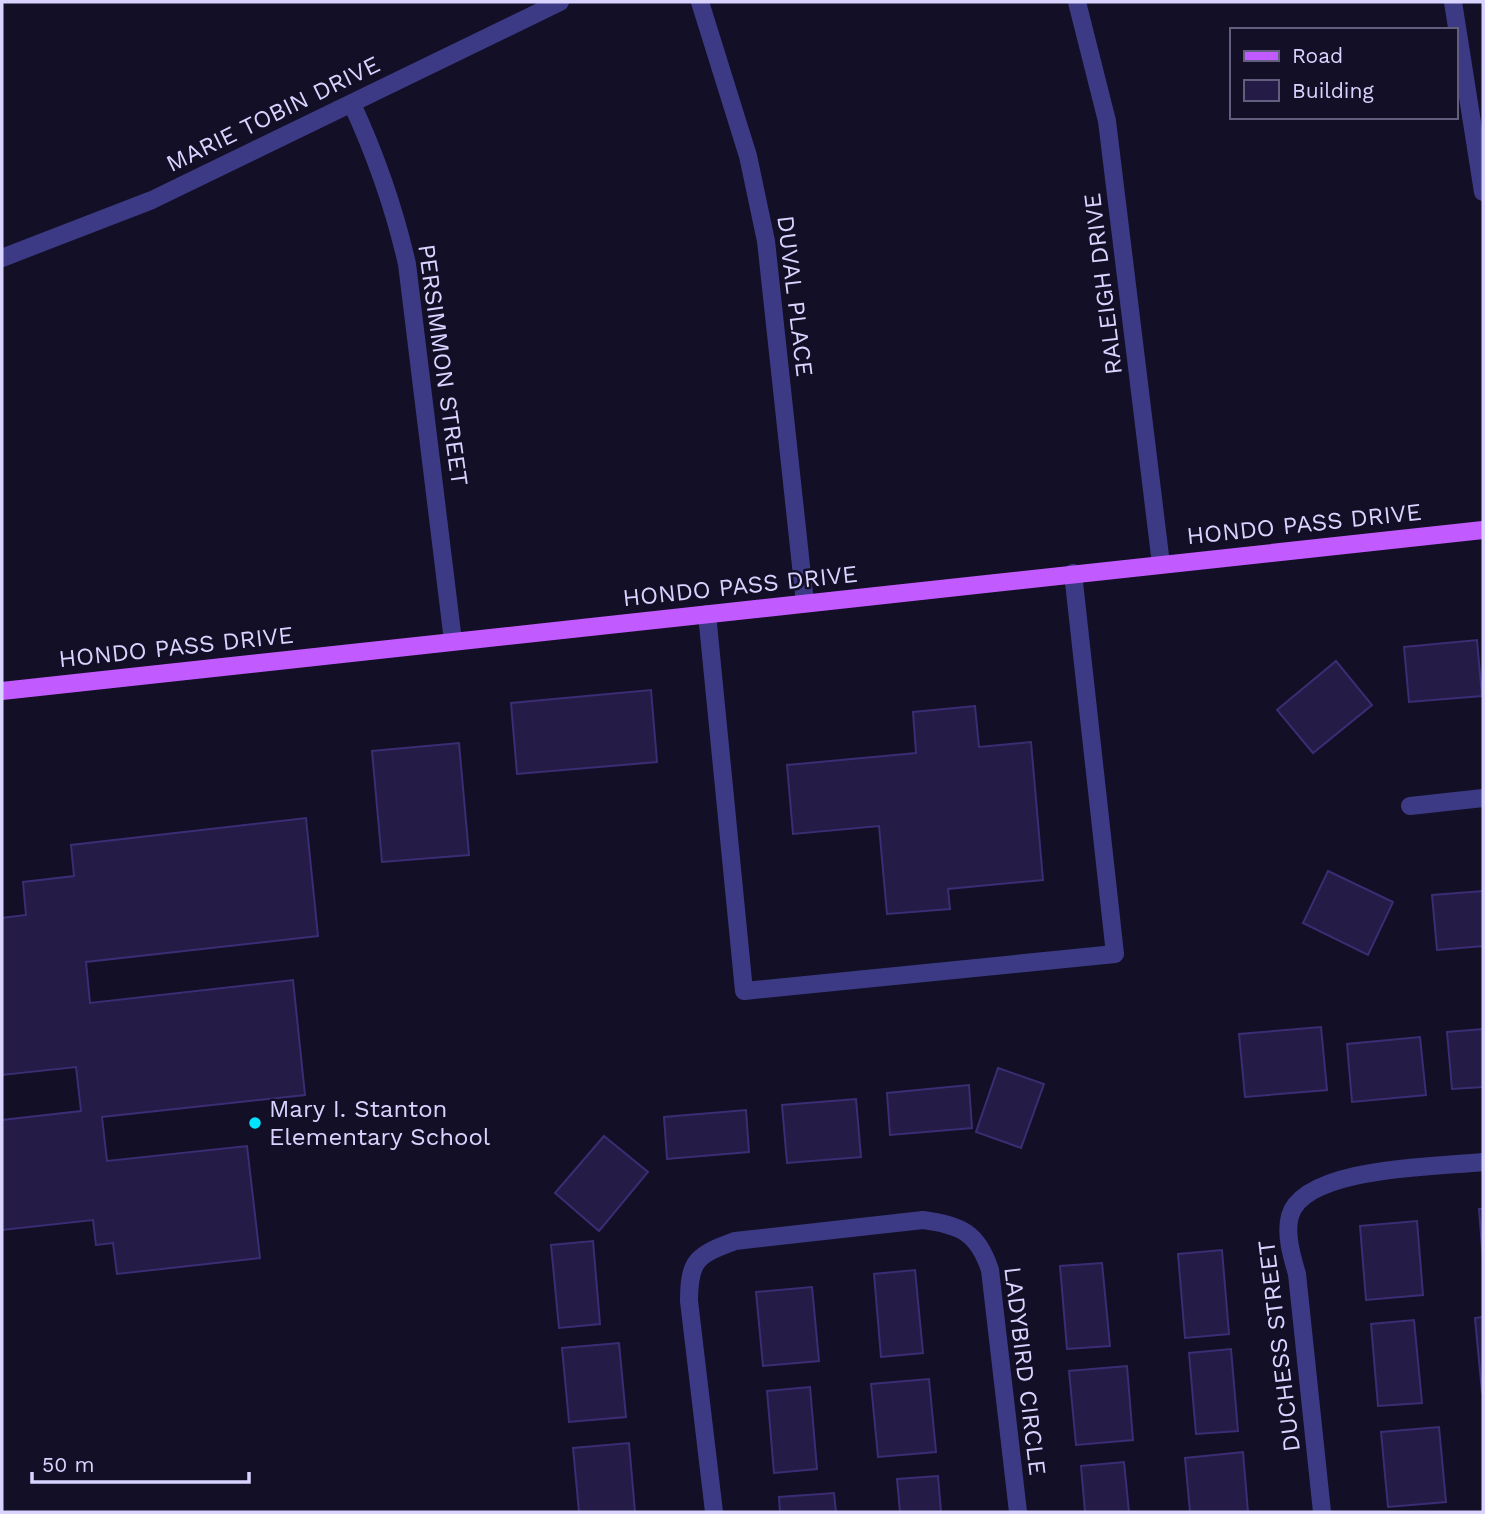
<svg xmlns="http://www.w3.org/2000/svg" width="1485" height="1514" font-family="'Work Sans',sans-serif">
<rect width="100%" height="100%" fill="#130f26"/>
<!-- building -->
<path fill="#241b47" stroke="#3b2d73" stroke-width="2" d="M1477,640L1482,696L1409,702L1404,647Z
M1336,661L1372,705L1313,753L1277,710Z
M651,690L657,762L517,774L511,703Z
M975,706L979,747L1031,742L1043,880L948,889L950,909L887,914L879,826L793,834L787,765L916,753L913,712Z
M459,743L469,855L382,862L372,751Z
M306,818L318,936L86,962L90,1003L293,980L305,1095L102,1117L107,1161L247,1146L260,1258L117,1274L113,1243L96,1245L93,1220L2,1230V1120L81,1111L76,1067L2,1075V918L26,915L23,882L74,876L71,845Z
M1328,871L1393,902L1368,955L1303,923Z
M1483,891V946L1437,950L1432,895Z
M1321,1027L1327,1090L1245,1097L1239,1034Z
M1483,1029V1087L1452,1089L1447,1032Z
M1420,1037L1426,1095L1352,1102L1347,1044Z
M998,1068L1044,1084L1021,1148L976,1132Z
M969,1085L972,1128L890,1135L887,1093Z
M856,1099L861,1157L787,1163L782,1105Z
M746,1110L749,1152L667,1159L664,1117Z
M604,1136L648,1172L599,1231L555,1193Z
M1479,1209H1483V1261Z
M1417,1221L1423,1295L1366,1300L1360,1226Z
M593,1241L600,1324L559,1328L551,1245Z
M1222,1250L1229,1334L1185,1338L1178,1254Z
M1102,1263L1110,1346L1067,1349L1060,1266Z
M915,1270L923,1353L881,1357L874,1274Z
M812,1287L819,1361L763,1366L756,1292Z
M1483,1317V1392H1482L1475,1318Z
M1414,1320L1422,1403L1378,1406L1371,1324Z
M619,1343L626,1417L569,1422L562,1348Z
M1231,1349L1238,1431L1196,1434L1189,1353Z
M1127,1366L1133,1440L1076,1445L1069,1371Z
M929,1379L936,1452L878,1457L871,1384Z
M810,1387L817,1469L774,1473L767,1391Z
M1439,1427L1446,1502L1388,1507L1381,1432Z
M629,1443L635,1512H579L573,1448Z
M1243,1452L1248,1512H1190L1185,1458Z
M1124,1462L1129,1512H1085L1081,1466Z
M938,1476L941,1512H900L897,1479Z
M834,1493L836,1512H780L779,1497Z"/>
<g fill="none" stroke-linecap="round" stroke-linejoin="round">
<!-- minor -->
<path stroke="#3d3a85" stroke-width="18" d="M700,2L748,156L766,241L805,603
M1077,2L1107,121L1161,564
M1453,2L1483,192
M352,104C376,156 394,207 407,264L453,641
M2,258L152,200L560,2
M707,614L744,991L1115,954L1073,573
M1410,806L1483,798
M714,1512L689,1301C689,1260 697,1255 735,1241L923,1220C961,1225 978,1233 990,1270L1018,1512
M1322,1512L1297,1274C1292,1257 1285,1234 1290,1216C1304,1166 1440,1167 1483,1162"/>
<!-- major -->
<path stroke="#c25bff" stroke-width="18" d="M2,691L1483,530"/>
</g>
<!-- markers -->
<circle fill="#00e5ff" stroke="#130f26" stroke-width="2.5" cx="255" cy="1123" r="7"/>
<g text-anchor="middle" stroke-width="5" stroke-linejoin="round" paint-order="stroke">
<!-- street labels -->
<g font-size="24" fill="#d9d4ff" stroke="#130f26">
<text transform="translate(273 114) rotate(-26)" y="8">MARIE TOBIN DRIVE</text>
<text transform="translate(1103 284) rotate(-97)" y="8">RALEIGH DRIVE</text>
<text transform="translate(795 296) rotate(83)" y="8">DUVAL PLACE</text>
<text transform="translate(443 365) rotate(82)" y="8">PERSIMMON STREET</text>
<text transform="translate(1304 524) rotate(-6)" y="8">HONDO PASS DRIVE</text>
<text transform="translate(740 586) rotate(-6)" y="8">HONDO PASS DRIVE</text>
<text transform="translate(176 647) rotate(-6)" y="8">HONDO PASS DRIVE</text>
<text transform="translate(1279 1346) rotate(-97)" y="8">DUCHESS STREET</text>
<text transform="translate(1025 1371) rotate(83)" y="8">LADYBIRD CIRCLE</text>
</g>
<!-- poi labels -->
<g font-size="24" fill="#d9d4ff" stroke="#130f26" text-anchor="start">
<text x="269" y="1117">Mary I. Stanton<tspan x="269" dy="28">Elementary School</tspan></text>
</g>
</g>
<!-- border -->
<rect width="1485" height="1514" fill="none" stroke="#d9d4ff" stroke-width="7"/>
<!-- legend -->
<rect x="1230" y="28" width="228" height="91" fill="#130f26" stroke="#625e7d" stroke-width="2"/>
<rect x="1244" y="51" width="35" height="10" fill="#c25bff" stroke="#625e7d" stroke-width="2"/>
<text x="1292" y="63" font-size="21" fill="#d9d4ff">Road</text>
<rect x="1244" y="80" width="35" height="21" fill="#241b47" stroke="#625e7d" stroke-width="2"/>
<text x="1292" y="98" font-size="21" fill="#d9d4ff">Building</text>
<!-- scale -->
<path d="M32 1472v10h217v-10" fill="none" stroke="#d9d4ff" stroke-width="3.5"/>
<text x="42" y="1472" font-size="21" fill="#d9d4ff" stroke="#130f26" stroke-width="5" paint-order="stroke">50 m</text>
</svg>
